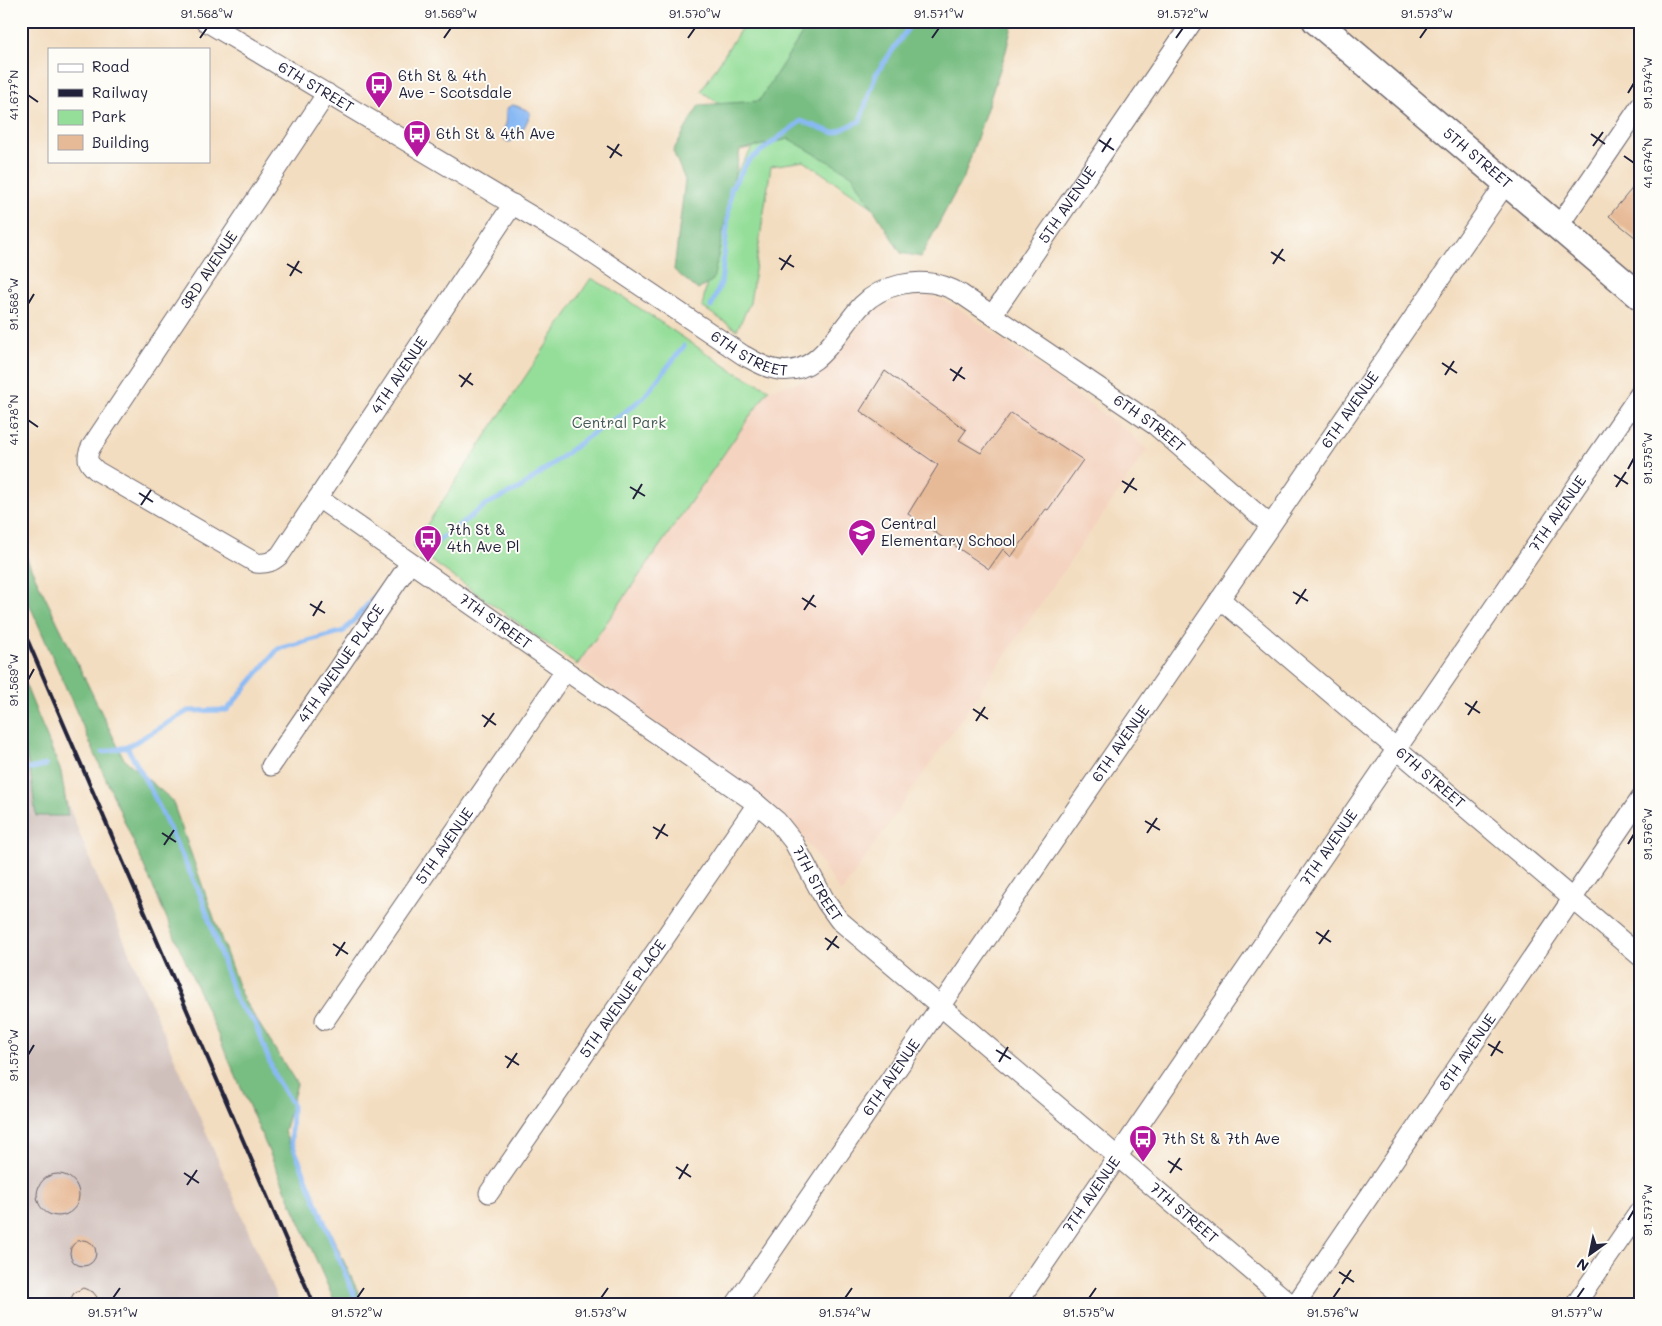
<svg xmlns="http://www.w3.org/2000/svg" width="1662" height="1326" font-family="Mali,sans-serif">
<rect width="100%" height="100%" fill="#fdfcf7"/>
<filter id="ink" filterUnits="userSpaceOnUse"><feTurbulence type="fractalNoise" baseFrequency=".02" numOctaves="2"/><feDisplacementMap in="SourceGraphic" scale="10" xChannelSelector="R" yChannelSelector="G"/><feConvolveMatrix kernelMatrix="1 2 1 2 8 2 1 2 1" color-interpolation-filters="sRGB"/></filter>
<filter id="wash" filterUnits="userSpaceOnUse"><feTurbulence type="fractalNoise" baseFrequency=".0096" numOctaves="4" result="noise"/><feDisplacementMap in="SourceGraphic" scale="20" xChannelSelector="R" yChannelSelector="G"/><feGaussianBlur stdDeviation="1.12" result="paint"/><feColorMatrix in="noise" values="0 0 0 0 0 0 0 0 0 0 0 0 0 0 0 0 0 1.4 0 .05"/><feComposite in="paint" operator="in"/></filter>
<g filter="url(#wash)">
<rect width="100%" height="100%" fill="#f3ddc0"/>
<!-- built -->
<path fill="#f4d3c0" d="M929,294L958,308L1131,434L1147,450L841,893L813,851L783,814L577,665L769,389L801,382L825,370L873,311L900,300Z"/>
<!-- industrial -->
<path fill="#d0c0bc" d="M21,685L92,865L280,1305H21Z"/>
<!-- green -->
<path fill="#95de9a" stroke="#5c806a" d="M746,21H992L871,206L804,161L771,166L750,303L737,330L702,307L726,188L762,133L701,91Z
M591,278L614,291L733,371L769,389L577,665L412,547Z"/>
<!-- forest -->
<path fill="#78bd82" stroke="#4d705e" d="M812,21H1013L1006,51L965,174L921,257L901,253L852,175L789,139L740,150L713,280L698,290L674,270L685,180L673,151L699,105L759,101L803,32Z
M21,545L31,568L124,759L172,800L242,997L297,1084L284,1132L364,1305H336L21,585Z
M21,674L61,772L68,816H36L31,777L21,733Z"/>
<!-- water -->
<path fill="#89b9f4" stroke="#566e98" d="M512,105C516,105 527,110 530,112V115C525,125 520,140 508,142L501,137C502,132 504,129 506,124C508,115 502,110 512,105Z"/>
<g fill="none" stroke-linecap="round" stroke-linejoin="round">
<!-- stream -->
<path stroke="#89b9f4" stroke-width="5" d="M711,307L721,283L731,189L748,161L801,121L834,133L860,121L876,74L913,21
M438,541L487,504L522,487L589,436L622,414L644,397L684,346
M127,747L153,794L201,896L237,1003L255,1023L276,1079L292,1104L291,1141L358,1305
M103,752L127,747L188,711L227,710L278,649L344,631L381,590
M25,770L46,765"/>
</g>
<g id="blocks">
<!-- building -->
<path fill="#e7ba97" d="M1641,178V242L1609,216Z
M885,371L966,430L959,440L981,453L1011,413L1083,460L1048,510L1046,509L1011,557L1003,549L989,569L908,514L938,465L860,411Z
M37 1195a21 21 0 1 1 42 0a21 21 0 1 1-42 0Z
M70 1253a13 13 0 1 1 26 0a13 13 0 1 1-26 0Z
M83,1288L93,1292L103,1305H67L74,1293Z"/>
</g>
</g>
<g filter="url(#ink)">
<use href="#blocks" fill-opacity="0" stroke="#6b636a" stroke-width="1"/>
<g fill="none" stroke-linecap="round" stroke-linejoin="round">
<defs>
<g id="street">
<path id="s1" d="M205,21L577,243L743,355C753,360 763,367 774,369C817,380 838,330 862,305C882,285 916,277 944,286C950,288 956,291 961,294L1156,426L1270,525"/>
<path id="s2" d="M327,93L91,447C85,459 88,463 97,471L256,563C267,564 272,562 280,555L513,204"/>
<path d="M1558,227L1641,105"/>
<path id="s3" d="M993,314L1193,21"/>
<path id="s4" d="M318,498L757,804L777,821L793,841L826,902L839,920L1292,1305"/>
<path id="s5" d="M1220,599L1641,957"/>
<path id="s6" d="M271,766L410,563"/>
<path id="s7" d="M325,1020L565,671"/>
<path id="s8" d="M489,1193L757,804"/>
<path id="s9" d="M735,1305L1506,183"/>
<path id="s10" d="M1016,1305L1641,392"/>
<path id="s11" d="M1295,1305L1641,798"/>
<path d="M1575,1305L1641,1209"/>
</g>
<g id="secondary">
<path id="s12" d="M1316,21L1641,297"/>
</g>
</defs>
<!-- street casing -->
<use href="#street" stroke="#6b636a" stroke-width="21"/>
<!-- secondary casing -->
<use href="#secondary" stroke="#6b636a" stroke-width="29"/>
<!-- street -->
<use href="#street" stroke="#fff" stroke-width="19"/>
<!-- secondary -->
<use href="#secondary" stroke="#fff" stroke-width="26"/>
<!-- rail -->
<path stroke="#22223b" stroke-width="4" d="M21,625L314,1305"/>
</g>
</g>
<!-- ticks -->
<path fill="none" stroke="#22223b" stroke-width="2" d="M200,38L207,28M444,38L451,28M688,38L695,28M932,38L939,28M1176,38L1183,28M1420,38L1427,28M1628,93L1634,83M28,95L38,102M1591,134L1605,144M1099,140L1114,150M607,146L622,156M1593,146L1603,132M1102,152L1111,138M1624,156L1634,163M610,158L619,144M1271,252L1285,261M779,258L794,267M287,264L302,273M1273,264L1283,249M781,270L791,255M290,276L299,261M28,304L34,294M1442,363L1457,373M950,369L965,379M459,375L473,385M1445,375L1454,361M953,381L962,367M461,387L471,373M28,420L38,427M1628,469L1634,458M1614,475L1628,484M1122,481L1137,490M630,487L645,496M1616,487L1626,472M139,493L153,502M1124,493L1134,478M633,499L642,484M141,505L151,490M1293,592L1308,601M802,598L816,607M310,604L325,613M1296,604L1306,589M804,610L814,595M313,616L322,601M28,680L34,669M1465,703L1480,713M973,709L988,719M482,715L496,725M1468,715L1477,701M976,721L985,707M484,727L494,713M1145,821L1160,830M653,827L668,836M162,833L176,842M1147,833L1157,818M656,839L665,824M1628,844L1634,834M164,845L174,830M1316,932L1331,942M825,938L839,948M333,944L348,954M1319,944L1329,930M827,950L837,936M336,956L345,942M1488,1044L1503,1053M996,1050L1011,1059M28,1055L34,1045M505,1056L519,1065M1491,1056L1500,1041M999,1062L1008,1047M507,1068L517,1053M1168,1161L1182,1170M676,1167L691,1177M184,1173L199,1183M1170,1173L1180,1158M679,1179L688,1164M187,1185L197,1170M1628,1220L1634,1210M1339,1272L1354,1282M1342,1284L1351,1270M113,1298L120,1288M357,1298L364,1288M601,1298L608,1288M845,1298L852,1288M1089,1298L1096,1288M1333,1298L1340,1288M1577,1298L1584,1288"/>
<!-- icons -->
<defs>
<symbol id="bus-pin" viewBox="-11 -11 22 30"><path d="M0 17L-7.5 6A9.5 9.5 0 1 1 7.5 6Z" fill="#b5179e" stroke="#fdfcf7"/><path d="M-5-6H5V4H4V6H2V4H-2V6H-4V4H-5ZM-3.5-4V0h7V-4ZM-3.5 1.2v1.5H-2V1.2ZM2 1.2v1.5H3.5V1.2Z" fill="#fff"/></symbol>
<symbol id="school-pin" viewBox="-11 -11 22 30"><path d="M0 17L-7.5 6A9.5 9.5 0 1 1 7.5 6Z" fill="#b5179e" stroke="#fdfcf7"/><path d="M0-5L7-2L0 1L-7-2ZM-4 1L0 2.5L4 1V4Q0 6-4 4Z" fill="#fff"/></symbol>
</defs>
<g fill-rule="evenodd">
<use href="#bus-pin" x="363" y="69" width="32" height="43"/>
<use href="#bus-pin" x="401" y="118" width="32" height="43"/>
<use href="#school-pin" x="846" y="517" width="32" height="43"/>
<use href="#bus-pin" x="412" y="523" width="32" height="43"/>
<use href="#bus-pin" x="1127" y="1123" width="32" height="43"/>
</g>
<g text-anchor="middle" stroke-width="4" stroke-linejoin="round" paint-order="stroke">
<!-- poi labels -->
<g font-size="15" fill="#22223b" stroke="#fdfcf7" text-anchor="start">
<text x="398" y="81">6th St &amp; 4th<tspan x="398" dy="17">Ave - Scotsdale</tspan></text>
<text x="436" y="139">6th St &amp; 4th Ave</text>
<text x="881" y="529">Central<tspan x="881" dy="17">Elementary School</tspan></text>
<text x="447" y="535">7th St &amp;<tspan x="447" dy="17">4th Ave Pl</tspan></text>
<text x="1162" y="1144">7th St &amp; 7th Ave</text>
</g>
<!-- street labels -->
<g font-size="15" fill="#22223b" stroke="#fdfcf7">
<text dy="5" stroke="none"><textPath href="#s1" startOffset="129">6TH STREET</textPath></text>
<text dy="5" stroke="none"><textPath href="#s12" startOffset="212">5TH STREET</textPath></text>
<text dy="5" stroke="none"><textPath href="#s3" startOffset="132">5TH AVENUE</textPath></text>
<text transform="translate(209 270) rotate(-56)" y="5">3RD AVENUE</text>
<text dy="5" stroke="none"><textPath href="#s1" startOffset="639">6TH STREET</textPath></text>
<text dy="5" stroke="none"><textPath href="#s2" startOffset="879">4TH AVENUE</textPath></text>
<text dy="5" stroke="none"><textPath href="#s9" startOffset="1086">6TH AVENUE</textPath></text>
<text dy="5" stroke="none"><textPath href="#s1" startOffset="1119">6TH STREET</textPath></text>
<text dy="5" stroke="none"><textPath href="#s10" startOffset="959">7TH AVENUE</textPath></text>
<text dy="5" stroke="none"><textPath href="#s4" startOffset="216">7TH STREET</textPath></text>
<text dy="5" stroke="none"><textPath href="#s6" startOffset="124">4TH AVENUE PLACE</textPath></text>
<text dy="5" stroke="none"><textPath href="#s9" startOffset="681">6TH AVENUE</textPath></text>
<text dy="5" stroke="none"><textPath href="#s5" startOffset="276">6TH STREET</textPath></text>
<text dy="5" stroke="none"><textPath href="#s7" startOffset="211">5TH AVENUE</textPath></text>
<text dy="5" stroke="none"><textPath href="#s10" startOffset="554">7TH AVENUE</textPath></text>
<text dy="5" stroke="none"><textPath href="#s4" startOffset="636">7TH STREET</textPath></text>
<text dy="5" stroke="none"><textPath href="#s8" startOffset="236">5TH AVENUE PLACE</textPath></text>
<text dy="5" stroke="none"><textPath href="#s11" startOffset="306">8TH AVENUE</textPath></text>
<text dy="5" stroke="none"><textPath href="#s9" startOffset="276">6TH AVENUE</textPath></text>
<text dy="5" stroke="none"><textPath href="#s10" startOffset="134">7TH AVENUE</textPath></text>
<text dy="5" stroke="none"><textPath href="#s4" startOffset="1131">7TH STREET</textPath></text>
</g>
<!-- park labels -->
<g font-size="15" fill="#445a58" stroke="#fdfcf7">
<text x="619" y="428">Central Park</text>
</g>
</g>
<!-- margin -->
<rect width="1662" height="1326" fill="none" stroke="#fdfcf7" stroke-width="55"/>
<!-- legend -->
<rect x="48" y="48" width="162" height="115" fill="#fdfcf7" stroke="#a5a5ac"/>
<rect x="58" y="64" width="25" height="8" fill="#ffffff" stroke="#a5a5ac"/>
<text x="92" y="72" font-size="15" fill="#22223b">Road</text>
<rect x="58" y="89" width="25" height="8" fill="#22223b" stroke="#a5a5ac"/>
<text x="92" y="98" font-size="15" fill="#22223b">Railway</text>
<rect x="58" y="110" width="25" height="15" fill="#95de9a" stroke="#a5a5ac"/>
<text x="92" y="122" font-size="15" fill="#22223b">Park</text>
<rect x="58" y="135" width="25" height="15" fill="#e7ba97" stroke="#a5a5ac"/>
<text x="92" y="148" font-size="15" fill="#22223b">Building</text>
<!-- north arrow -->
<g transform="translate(1590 1254) rotate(213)" stroke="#fdfcf7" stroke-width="4" paint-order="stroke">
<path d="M0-4L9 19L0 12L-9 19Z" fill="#22223b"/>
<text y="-8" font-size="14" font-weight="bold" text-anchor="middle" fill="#22223b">N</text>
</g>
<rect x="28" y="28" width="1606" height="1270" fill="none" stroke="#22223b" stroke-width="2"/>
<g font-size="12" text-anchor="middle" fill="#22223b">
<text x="207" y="18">91.568°W</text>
<text x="451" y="18">91.569°W</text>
<text x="695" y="18">91.570°W</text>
<text x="939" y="18">91.571°W</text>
<text x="1183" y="18">91.572°W</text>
<text x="1427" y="18">91.573°W</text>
<text transform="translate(1648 83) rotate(-90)" y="4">91.574°W</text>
<text transform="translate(14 95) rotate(-90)" y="4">41.677°N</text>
<text transform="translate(1648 163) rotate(-90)" y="4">41.674°N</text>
<text transform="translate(14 304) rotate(-90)" y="4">91.568°W</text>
<text transform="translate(14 420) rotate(-90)" y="4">41.678°N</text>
<text transform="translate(1648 458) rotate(-90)" y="4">91.575°W</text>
<text transform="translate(14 680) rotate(-90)" y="4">91.569°W</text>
<text transform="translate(1648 834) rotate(-90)" y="4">91.576°W</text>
<text transform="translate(14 1055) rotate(-90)" y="4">91.570°W</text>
<text transform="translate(1648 1210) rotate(-90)" y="4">91.577°W</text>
<text x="113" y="1317">91.571°W</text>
<text x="357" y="1317">91.572°W</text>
<text x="601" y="1317">91.573°W</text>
<text x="845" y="1317">91.574°W</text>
<text x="1089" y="1317">91.575°W</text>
<text x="1333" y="1317">91.576°W</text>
<text x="1577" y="1317">91.577°W</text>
</g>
</svg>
